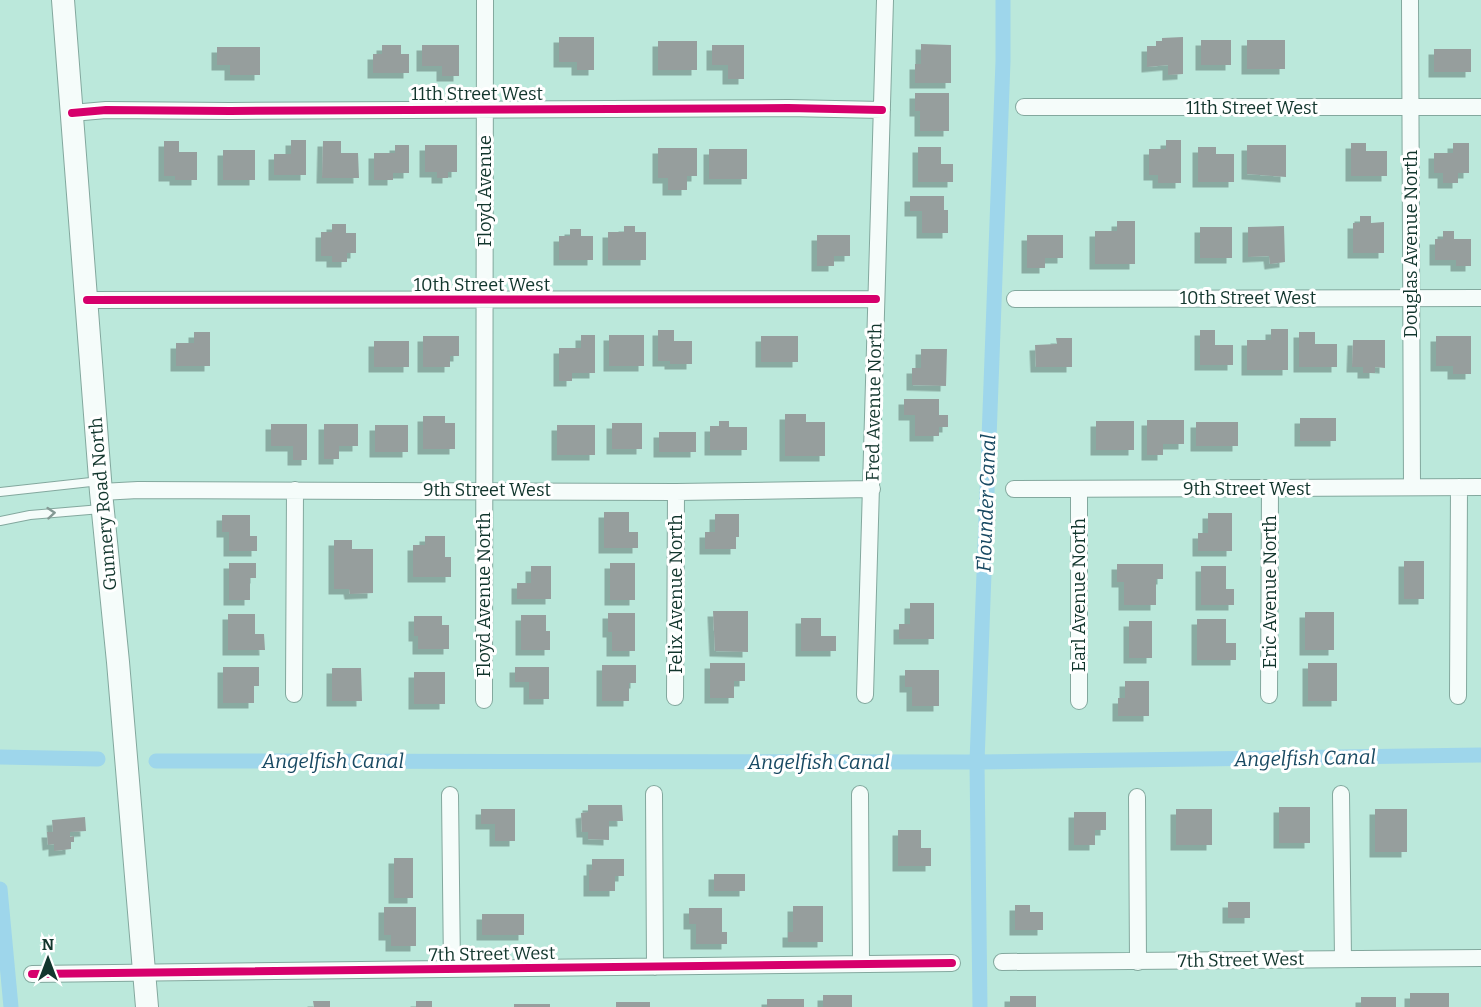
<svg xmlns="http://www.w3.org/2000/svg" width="1481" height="1007" font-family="Bitter,serif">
<defs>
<filter id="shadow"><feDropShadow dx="-5.5" dy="5.5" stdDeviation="0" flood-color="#0004"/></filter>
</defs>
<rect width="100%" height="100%" fill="#bbe8db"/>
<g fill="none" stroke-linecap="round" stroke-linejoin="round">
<!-- canal -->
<path stroke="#9ed6eb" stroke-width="15" d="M0,757L98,759
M156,761L977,762L1481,755
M0,889L11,1007
M980,1007L977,762L1003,61V0"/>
</g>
<!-- building -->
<path fill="#969e9d" filter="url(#shadow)" d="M559,37H594V70H577V62H559Z
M1183,37V74L1168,75V65L1147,67V46H1156V41H1162V38Z
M1201,40H1231V65H1201Z
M1247,40H1285V69H1247Z
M658,41H697V70H658Z
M921,44L951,45V83H915V64H921Z
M382,45H401V54H409V73H373V54H382Z
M422,45H459V76H442V66H422Z
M712,45H744V79H728V65H712Z
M217,47H260V75H230V65H217Z
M1434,49H1471V72H1434Z
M915,93H949V131H920V111H915Z
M291,140H306V175H274V154H291Z
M1166,140H1181V183H1158V175H1149V149H1166Z
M164,141H179V152H197V180H175V176H164Z
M323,141H341V153H358L359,178H322Z
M1351,143H1366V151H1387V176H1351Z
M1453,143H1469V173H1458V183H1443V173H1434V153H1453Z
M395,145H409V173H393V180H374V153H395Z
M425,145H457V172H448V178H437V172H425Z
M1247,145H1286V177L1247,174Z
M918,147H941V164H953V182H918Z
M1198,147H1216V154H1234V182H1198Z
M658,148H697V176H687V190H668V178H658Z
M709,149H747V179H709Z
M223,150H255V180H223Z
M910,196H944V210H948V233H922V211H910Z
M1360,216H1371V223L1384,222V253H1353V223H1360Z
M1117,221H1135V264H1095V231H1117Z
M332,224H346V233H356V253H347V262H332V256H321V232H332Z
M624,226H635V232H646V260H608V232H624Z
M1284,226L1285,262L1270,264L1269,256L1248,257V227Z
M1200,227H1232V258H1200Z
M570,229H581V236H593V260H559V236H570Z
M1443,231H1454V239H1471V266H1456V260H1435V239H1443Z
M817,235H850V256H834V266H817Z
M1027,235H1063V258H1045V268H1027Z
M1271,329H1288V370H1247V340H1271Z
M658,330H674V341H692V364H670V361H658Z
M1200,330H1215V345H1233V365H1200Z
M194,332H210V366H176V343H194Z
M1299,332H1315V344H1337V367H1299Z
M581,335H595V373H572V381H559V348H581Z
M609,335H644V366H609Z
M423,336H459V356H450V367H423Z
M761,336H798V362H761Z
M1436,336H1471V374H1453V366H1436Z
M1056,338H1072V367H1036L1035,345L1057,344Z
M1353,340H1385V368L1375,367V373H1363V367H1352Z
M374,341H409V367H374Z
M921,349H947L946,386L912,385V368H921Z
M904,399H939V415H948V427H939V436H915V415H904Z
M785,414H806V422H825V456H785Z
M423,416H445V423H455V449H423Z
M1300,418H1336V441H1300Z
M1147,420H1184V444H1163V455H1147Z
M719,421H729V427H747V450H710V426H719Z
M1096,421H1134V450H1096Z
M1196,422H1238V446H1196Z
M612,423H642V449H612Z
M271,424H307V460H293V446H271Z
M324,424H358V446H339V459H324Z
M375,425H408V452H375Z
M557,425H595V455H557Z
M659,432H696V452H659Z
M604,512H629V532H638V548H604Z
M1208,513H1232V551H1198V533H1208Z
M715,514H739V537H736V549H705V532H715Z
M222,515H250V536H257V551H229V532H222Z
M425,536H445V557H451V577H413V545H425Z
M334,540H352V549H373V593L350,594L349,589H334Z
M1404,561H1424V599H1404Z
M229,563H256V578H250V600H229Z
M610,563H635V600H610Z
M1117,564H1163V579H1156V605H1124V582H1117Z
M531,566H551V599H517V583H531Z
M1201,566H1226V589H1234V605H1201Z
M910,603H934V639H899V624H910Z
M713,611H748V652L715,651Z
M1305,612H1334V650H1305Z
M608,613H635V651H612V632H608Z
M228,614H255V634H264L265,650H228Z
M521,615H546V631H550V650H521Z
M414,616H442V625H449V649H418V636H414Z
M801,618H821V636H836V651H801Z
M1197,619H1226V643H1236V660H1197Z
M1129,621H1152V658H1129Z
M710,663H745V681H734V698H710Z
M1308,663H1337V701H1308Z
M602,665H636V683H629V701H602Z
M223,667H259V686H254V703H223Z
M515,667H549V699H529V682H515Z
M332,668H361L362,701H332Z
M905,670H939V706H912V687H905Z
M414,672H445V704H414Z
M1125,681H1149V716H1118V698H1125Z
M588,805H622L623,821H609V840L588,839V832H582L581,813L588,812Z
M1279,807H1310V843H1279Z
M481,809H515V841H495V824H481Z
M1176,809H1212V845H1176Z
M1375,809H1407V852H1375Z
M1074,812H1106V830H1095V845H1074Z
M85,817L86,831L70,832V837L74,836V842H71V849L54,851V844L48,845L47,832H53L52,820Z
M898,830H921V848H931V866H898Z
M394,858H413V898H394Z
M592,859H624V876H615V891H589V870H592Z
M714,874H745V891H714Z
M1228,902H1250V918H1228Z
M1015,905H1030V912H1043V930H1015Z
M793,906H823V942H788V932H793Z
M384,907H416V946H391V935H384Z
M689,908H722V932H727V944H696V924H689Z
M482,914H524V935H482Z
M1410,993H1449V1007H1410Z
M823,995H852V1007H823Z
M1010,996H1036V1007H1010Z
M1361,997H1396V1007H1361Z
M767,999H804V1007H767Z
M313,1001H330V1007H314Z
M416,1001H432V1007H416Z
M616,1002H650V1007H616Z
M514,1004H550V1007H514Z"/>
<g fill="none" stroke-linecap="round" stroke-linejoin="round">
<defs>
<path id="lane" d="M0,492L100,481
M0,521L30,515L101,509"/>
<path id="street" d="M1410,0L1412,487
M1024,107H1481
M72,113L106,110L230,111L788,108L882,110
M1015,299L1481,298
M87,300L876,299
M1014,489L1481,487
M1079,489V701
M101,492L138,490L676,492L872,489
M294,694L295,490
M865,695L885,0
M1269,695L1270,489
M1458,696L1459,487
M675,697L676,492
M484,700L485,0
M654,794L655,967
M860,794L861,964
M1341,794L1343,959
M450,795L452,969
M1137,797L1138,962
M1002,962L1481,958
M32,974L952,963"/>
<path id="secondary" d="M63,0L101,492L118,662L147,1007"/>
</defs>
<!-- lane casing -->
<use href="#lane" stroke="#83a89e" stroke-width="10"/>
<!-- street casing -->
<use href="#street" stroke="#83a89e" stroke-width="18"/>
<!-- secondary casing -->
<use href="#secondary" stroke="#83a89e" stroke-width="24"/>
<!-- lane -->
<use href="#lane" stroke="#f5fcfa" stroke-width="8"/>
<!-- street -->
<use href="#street" stroke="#f5fcfa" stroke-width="16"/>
<!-- secondary -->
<use href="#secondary" stroke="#f5fcfa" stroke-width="22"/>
<defs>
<path id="cycleway" d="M72,113L106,110L230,111L788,108L882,110
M87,300L876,299
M32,974L952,963"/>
</defs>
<!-- cycleway casing -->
<use href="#cycleway" stroke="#fff" stroke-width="11"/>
<!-- cycleway -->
<use href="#cycleway" stroke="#d6006c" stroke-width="8"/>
</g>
<!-- one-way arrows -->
<defs><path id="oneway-chevron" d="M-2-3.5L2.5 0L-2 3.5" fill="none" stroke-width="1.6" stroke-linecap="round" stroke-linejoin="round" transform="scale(1.5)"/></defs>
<use stroke="#849994" href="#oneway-chevron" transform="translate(51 513) rotate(-5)"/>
<g text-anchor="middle" stroke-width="6" stroke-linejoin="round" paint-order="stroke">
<!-- street labels -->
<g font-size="18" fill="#12362d" stroke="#fff">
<text x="477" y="100">11th Street West</text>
<text x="1252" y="114">11th Street West</text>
<text transform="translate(485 191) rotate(-90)" y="6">Floyd Avenue</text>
<text transform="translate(1411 244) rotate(-90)" y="6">Douglas Avenue North</text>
<text x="482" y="291">10th Street West</text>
<text x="1248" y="304">10th Street West</text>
<text transform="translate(874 402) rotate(-89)" y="6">Fred Avenue North</text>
<text x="1247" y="495">9th Street West</text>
<text x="487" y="496">9th Street West</text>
<text transform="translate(103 504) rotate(-95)" y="6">Gunnery Road North</text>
<text transform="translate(1270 592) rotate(-90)" y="6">Eric Avenue North</text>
<text transform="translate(676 594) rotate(-90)" y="6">Felix Avenue North</text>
<text transform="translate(484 595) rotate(-90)" y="6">Floyd Avenue North</text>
<text transform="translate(1079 595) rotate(-90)" y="6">Earl Avenue North</text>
<text transform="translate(492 954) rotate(-1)" y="6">7th Street West</text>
<text transform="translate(1241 960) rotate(-1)" y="6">7th Street West</text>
</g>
<!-- water labels -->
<g font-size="20" font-style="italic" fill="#184962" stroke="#fff">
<text transform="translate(986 503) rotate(-88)" y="7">Flounder Canal</text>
<text transform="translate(1305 758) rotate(-1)" y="7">Angelfish Canal</text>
<text x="333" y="768">Angelfish Canal</text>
<text x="819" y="769">Angelfish Canal</text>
</g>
</g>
<!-- north arrow -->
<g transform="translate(48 959)" stroke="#ffffff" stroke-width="4.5" paint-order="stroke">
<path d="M0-4.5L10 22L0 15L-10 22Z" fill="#12362d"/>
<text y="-9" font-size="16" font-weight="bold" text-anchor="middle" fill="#12362d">N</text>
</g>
</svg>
